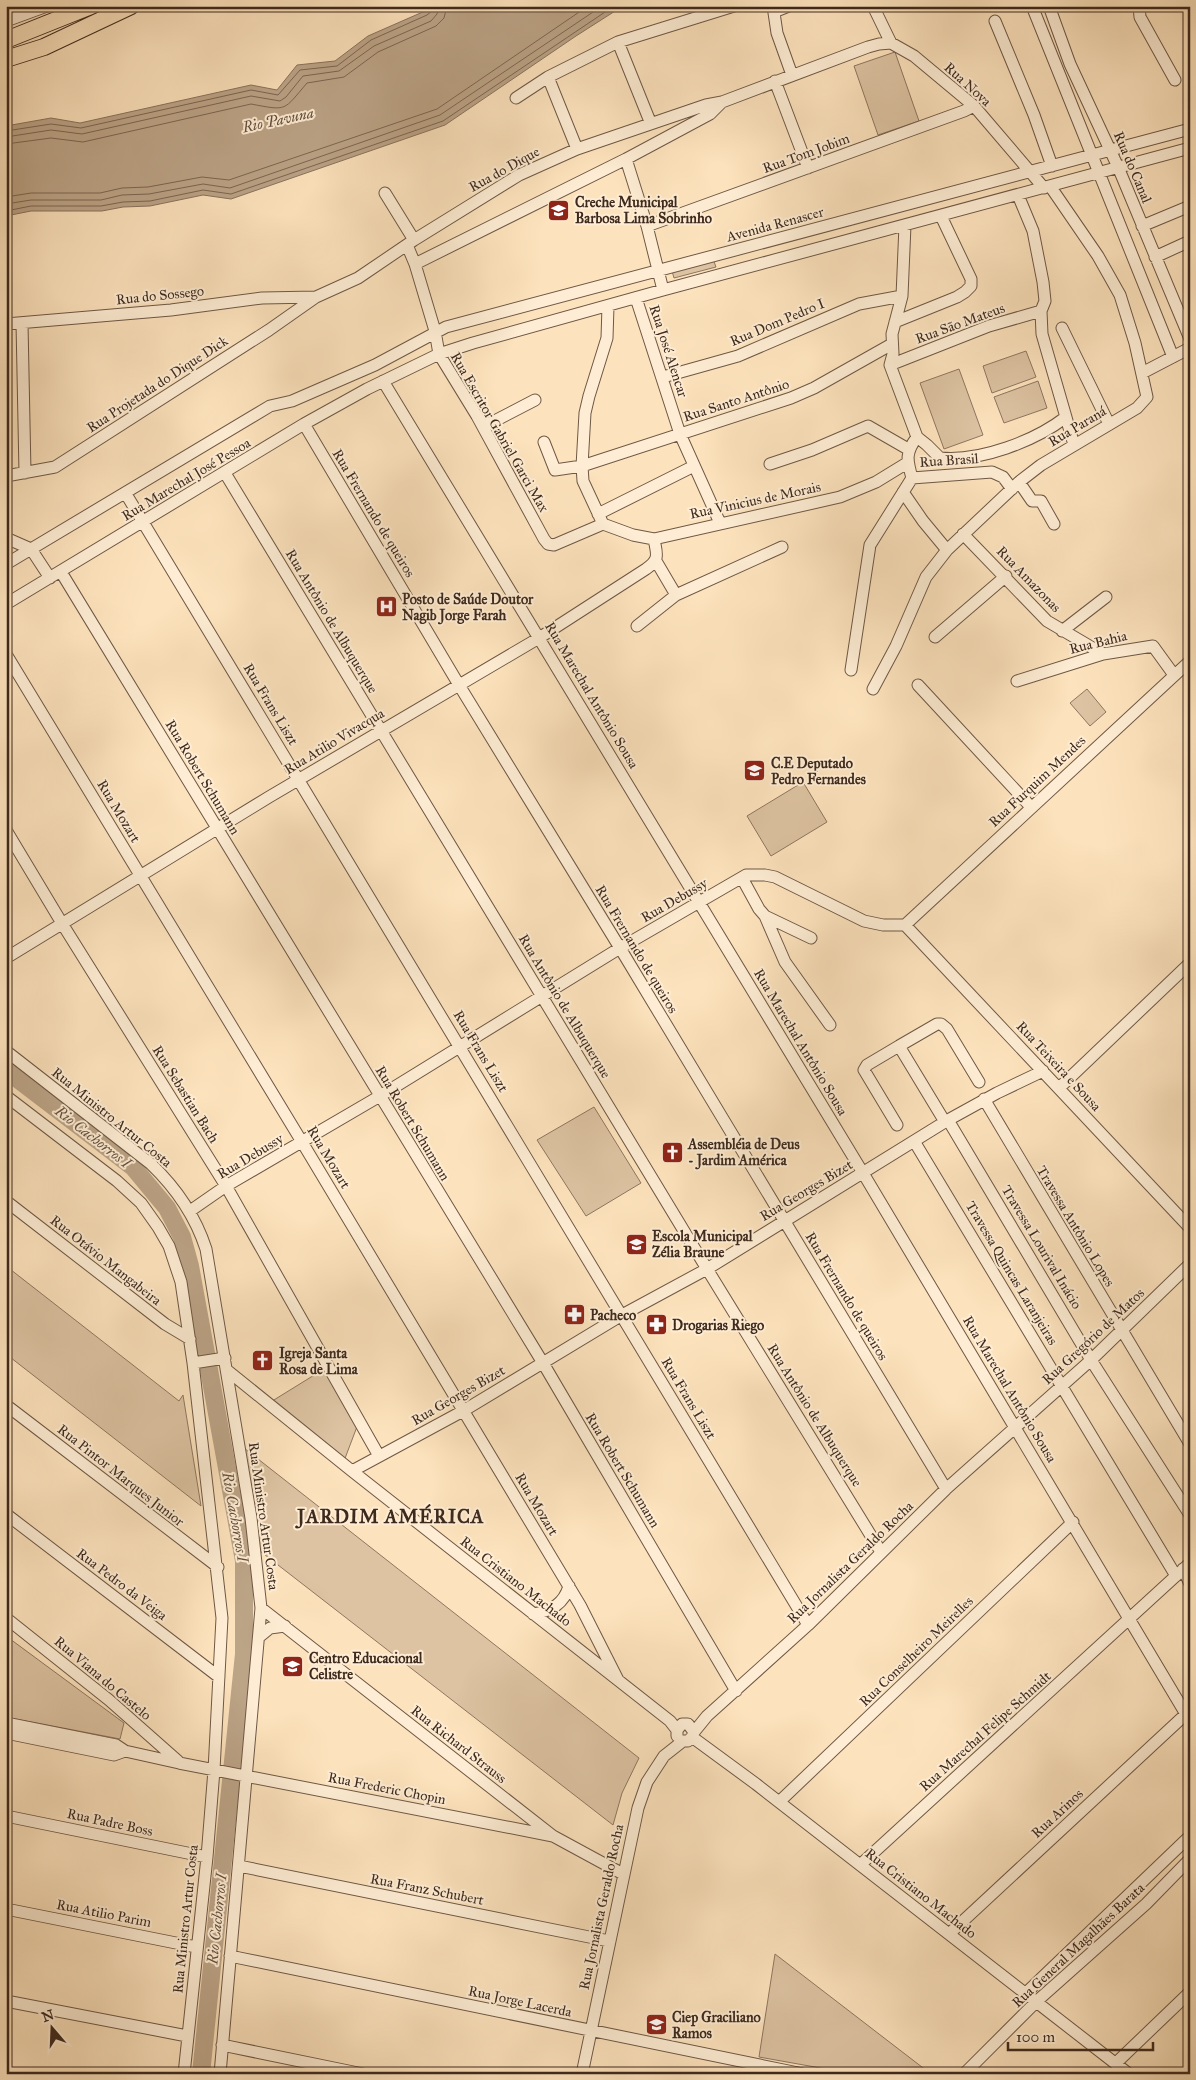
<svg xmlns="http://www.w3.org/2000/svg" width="1196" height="2080" font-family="'IM FELL Great Primer',serif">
<rect width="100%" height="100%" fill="#fde3bd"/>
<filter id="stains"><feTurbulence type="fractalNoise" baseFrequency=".004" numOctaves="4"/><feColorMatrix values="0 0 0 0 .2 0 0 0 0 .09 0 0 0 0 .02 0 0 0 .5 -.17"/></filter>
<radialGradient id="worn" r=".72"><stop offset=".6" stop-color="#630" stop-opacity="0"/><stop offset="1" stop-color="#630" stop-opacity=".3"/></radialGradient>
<!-- green -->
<path fill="#ddc3a2" stroke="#8e7660" d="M895,52L919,121L878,135L854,66Z
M713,259L716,267L674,278L672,271Z
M1026,351L1036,377L992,393L983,366Z
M959,369L983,435L944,449L920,383Z
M1038,381L1047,408L1004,423L994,397Z
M1087,689L1106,712L1090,726L1070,703Z
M803,782L827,822L771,856L747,816Z
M594,1107L641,1183L586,1216L537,1140Z
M6,1266L179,1401L183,1395L201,1506L6,1354Z
M324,1369L358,1424L344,1461L269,1403Z
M244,1448L639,1758L622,1793L613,1825L260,1551Z
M6,1636L124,1723L120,1739L6,1717Z
M775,1954L931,2074H854L759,2057Z"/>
<!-- water -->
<path fill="#bca487" stroke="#8a735d" d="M430,6H623L576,36L445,125L231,199L203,195L150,206L123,207L102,211H31L6,216V126L51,118L80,123L251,85L277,90L297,65L335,61L368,36L425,11Z"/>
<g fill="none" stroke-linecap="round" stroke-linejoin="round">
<!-- shore -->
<path stroke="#7d6652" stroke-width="1" d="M6,131L51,124L81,128L251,90L278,95L300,70L337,66L371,40L427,15L432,11L433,6
M6,137L51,130L82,134L251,96L280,101L286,97L303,76L339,71L374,46L431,21L437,14L439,6
M6,144L51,138L83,142L251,104C288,111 283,111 307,83L344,77L378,52L436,26L444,18L447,6
M6,197L31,193H100L122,188L148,187L202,177L229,180L437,109L588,6
M6,204L31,200H101L122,195L149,194L203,184L230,188L440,115L602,6
M6,211L31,206H101L123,202L150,201L203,190L231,194L443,121L614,6"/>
<!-- river -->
<path stroke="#bca487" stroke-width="18" d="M6,1070L133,1167L167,1208L182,1237L190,1266L244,1561V1654L201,2074"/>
<defs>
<path id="minor" d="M773,6L777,33L792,75
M873,6L891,43L914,56L974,106L1044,188
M1032,6L1173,357
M1049,6L1070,64L1118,167L1190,339
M1139,6L1140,17L1175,80
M774,12L789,6
M6,21L47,6
M995,21L1034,115L1052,166
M618,42L651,124
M548,77L577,149
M775,81L808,168
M516,98L548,77L618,42L734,6
M626,159L647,226L663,290
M385,193L414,240
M1018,195L1033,231L1043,282L1045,301L1041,311L1042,334L1074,445
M905,225L902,296L892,334L893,354L890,365L917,437C905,453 907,460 912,478
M647,226L964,111L974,106
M1142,226L1190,206
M407,245L415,264L435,331L439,354L477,416L544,539L548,544L554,545L603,524
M1155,257L1190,241
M415,264L626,159L710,114L722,102
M636,298L680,434L720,523
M895,322L957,297L965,292L971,286V279L941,216
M22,323L25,473
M6,324L171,310L262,298L316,297
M1062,328L1109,424
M890,365L989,326L1041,311
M1142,373L1190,348
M663,377L738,356L859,304L902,296
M383,381L863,1173L1190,1721
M304,424L459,685L620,948L946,1489
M483,427L535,400
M917,437L927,445L940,458C980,462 1035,441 1066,417
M544,442L555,470L582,466L791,398L814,388L892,344
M770,464L812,450L868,426L908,449
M225,473L707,1269L881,1552
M6,476L55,467L269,330L316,297L358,278L414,240L519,175L577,149L706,105L722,102L868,47L879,44L891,43
M912,478L992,472L1003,477L1012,489
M1019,482L1032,501H1041L1054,524
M903,492L923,521L947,550
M126,494L808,1625
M598,514L694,466
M603,524L633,535L654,539L840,497L876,482L907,463
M603,524L583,481L582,466L585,413L589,396L607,338L608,306
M963,534L1047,621L1103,654
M6,538L31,549L50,578
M656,561L676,595L782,547
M6,564L270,406L292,401L375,365L446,327L1190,129
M61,572L543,1363L736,1691
M6,604L304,424L367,389L439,354L473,343L663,290L1190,148
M637,626L676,595
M1062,631L1106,597
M935,637L1006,576
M6,654L302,1142L580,1605L618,1680
M851,670L870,545L912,478
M1017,681L1103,654L1153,646L1174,675
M918,685L1031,807
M873,689L896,646L926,577L947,550L1019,482L1041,465L1137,408L1147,397L1135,343L1120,295L1098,256L1050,186
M6,830L63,925L226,1186L379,1456
M742,878L759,909L765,916L811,938
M765,916L785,962L830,1025
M905,925L1190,1228
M905,925L1190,661
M6,958L269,797L539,638L646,569C660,559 657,555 654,539
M6,1051L151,1164C177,1189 195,1215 206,1249L251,1518L261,1608L220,2074
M1059,1088L1190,963
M6,1096L117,1181L141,1203L158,1227L169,1246L181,1282L193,1363L222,1618L214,1770L207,1857L184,2074
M984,1099L1190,1444
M948,1120L1091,1360L1190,1515
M945,1122L899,1046L937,1024H941L947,1029L979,1082
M897,1125L864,1070L867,1065L899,1046
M914,1141L1176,1576
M6,1201L165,1324L190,1339
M190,1211L226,1186L380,1096L620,948L746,875H765L775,877L864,921L883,925H905
M193,1363L225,1358
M228,1371L352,1471L670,1721L677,1730
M6,1405L218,1567
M352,1471L463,1411L622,1315L707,1269L948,1120L997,1093L1043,1071
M6,1514L219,1677
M1183,1569L1190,1584
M261,1608L553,1836L623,1874
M533,1614C551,1611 564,1604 569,1586
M6,1618L109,1700L178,1761
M259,1637L270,1628L285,1626
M6,1723L116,1745L125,1751L179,1763L553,1836
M6,1733L114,1755L125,1751
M677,1736V1730L682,1724H688L694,1732
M692,1737L756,1784L1129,2074
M779,1802L1073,1522
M6,1816L207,1857
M860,1865L1190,1563
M239,1866L609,1941
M6,1909L196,1947
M949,1934L1186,1714
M230,1956L803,2074
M1026,1993L1190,1836
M6,2001L187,2036
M222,2045L363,2074
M1116,2063L1190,1992
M582,2074L638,1808L647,1782L664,1756L683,1741H688L692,1737L694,1732L707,1716L808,1625L946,1489L1091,1360L1190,1264
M964,2074L1037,2001L1146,1904L1190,1859"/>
<path id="highway" d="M6,40L91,6
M6,59L44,47L131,6"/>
</defs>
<!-- minor casing -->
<use href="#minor" stroke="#6e5845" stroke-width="13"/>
<!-- highway casing -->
<use href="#highway" stroke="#3e291d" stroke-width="18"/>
<!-- minor -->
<use href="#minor" stroke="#feedd4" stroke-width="11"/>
<!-- highway -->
<use href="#highway" stroke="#fde3bd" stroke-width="16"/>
</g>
<!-- icons -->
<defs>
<symbol id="school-square" viewBox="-11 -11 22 22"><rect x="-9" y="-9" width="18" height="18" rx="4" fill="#8f2418" stroke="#feedd4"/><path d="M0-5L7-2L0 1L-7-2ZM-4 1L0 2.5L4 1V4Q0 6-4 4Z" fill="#fff"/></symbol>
<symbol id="hospital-square" viewBox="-11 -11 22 22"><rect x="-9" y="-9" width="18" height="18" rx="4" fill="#8f2418" stroke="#feedd4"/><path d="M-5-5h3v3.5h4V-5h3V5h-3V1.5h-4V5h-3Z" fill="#fff"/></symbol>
<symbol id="church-square" viewBox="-11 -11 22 22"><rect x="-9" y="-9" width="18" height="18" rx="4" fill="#8f2418" stroke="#feedd4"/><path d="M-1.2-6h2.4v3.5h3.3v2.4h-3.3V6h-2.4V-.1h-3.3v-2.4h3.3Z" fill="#fff"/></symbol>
<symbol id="pharmacy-square" viewBox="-11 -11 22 22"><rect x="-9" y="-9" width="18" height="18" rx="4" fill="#8f2418" stroke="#feedd4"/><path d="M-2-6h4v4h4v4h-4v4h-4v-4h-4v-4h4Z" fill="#fff"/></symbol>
</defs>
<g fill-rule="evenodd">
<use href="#school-square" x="546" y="198" width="25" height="25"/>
<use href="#hospital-square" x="374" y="594" width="25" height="25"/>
<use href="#school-square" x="742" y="758" width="25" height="25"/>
<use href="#church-square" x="660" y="1140" width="25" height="25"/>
<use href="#school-square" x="624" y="1232" width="25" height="25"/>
<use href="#pharmacy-square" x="562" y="1302" width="25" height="25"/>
<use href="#pharmacy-square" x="644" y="1312" width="25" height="25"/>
<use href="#church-square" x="250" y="1348" width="25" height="25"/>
<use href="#school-square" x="280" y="1654" width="25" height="25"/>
<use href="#school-square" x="644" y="2012" width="25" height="25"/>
</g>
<g text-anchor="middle" stroke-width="4" stroke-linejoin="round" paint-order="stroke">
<!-- street labels -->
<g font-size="14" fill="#3e291d" stroke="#feedd4">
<text transform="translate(968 84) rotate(42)" y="5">Rua Nova</text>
<text transform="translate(806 153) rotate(-20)" y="5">Rua Tom Jobim</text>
<text transform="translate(1133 167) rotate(67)" y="5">Rua do Canal</text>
<text transform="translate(504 169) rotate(-29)" y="5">Rua do Dique</text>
<text transform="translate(775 224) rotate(-15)" y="5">Avenida Renascer</text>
<text transform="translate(160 295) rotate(-6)" y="5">Rua do Sossego</text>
<text transform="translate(777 322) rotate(-23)" y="5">Rua Dom Pedro I</text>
<text transform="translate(960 323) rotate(-20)" y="5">Rua São Mateus</text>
<text transform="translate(669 351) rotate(72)" y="5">Rua José Alencar</text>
<text transform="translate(157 384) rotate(-33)" y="5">Rua Projetada do Dique Dick</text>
<text transform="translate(736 400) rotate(-18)" y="5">Rua Santo Antônio</text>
<text transform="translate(1077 426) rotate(-31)" y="5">Rua Paraná</text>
<text transform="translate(500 432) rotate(60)" y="5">Rua Escritor Gabriel Garci Max</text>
<text transform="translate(949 460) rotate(-4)" y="5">Rua Brasil</text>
<text transform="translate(186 479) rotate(-31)" y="5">Rua Marechal José Pessoa</text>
<text transform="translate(755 500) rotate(-12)" y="5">Rua Vinicius de Morais</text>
<text transform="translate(374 513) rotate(59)" y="5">Rua Frernando de queiros</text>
<text transform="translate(1029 579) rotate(46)" y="5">Rua Amazonas</text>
<text transform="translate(332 621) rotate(59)" y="5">Rua Antônio de Albuquerque</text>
<text transform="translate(1098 642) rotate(-14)" y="5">Rua Bahia</text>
<text transform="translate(592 695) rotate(59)" y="5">Rua Marechal Antônio Sousa</text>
<text transform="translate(271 704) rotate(59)" y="5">Rua Frans Liszt</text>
<text transform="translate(334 741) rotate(-31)" y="5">Rua Atilio Vivacqua</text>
<text transform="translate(203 777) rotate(59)" y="5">Rua Robert Schumann</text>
<text transform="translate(1037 781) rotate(-43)" y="5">Rua Furquim Mendes</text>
<text transform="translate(119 811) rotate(59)" y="5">Rua Mozart</text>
<text transform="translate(674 900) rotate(-30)" y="5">Rua Debussy</text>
<text transform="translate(637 949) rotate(59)" y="5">Rua Frernando de queiros</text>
<text transform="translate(565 1006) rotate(59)" y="5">Rua Antônio de Albuquerque</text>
<text transform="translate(801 1042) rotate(59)" y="5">Rua Marechal Antônio Sousa</text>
<text transform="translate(481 1051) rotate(59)" y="5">Rua Frans Liszt</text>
<text transform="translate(1059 1066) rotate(47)" y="5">Rua Teixeira e Sousa</text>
<text transform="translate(186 1094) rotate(58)" y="5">Rua Sebastian Bach</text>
<text transform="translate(112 1117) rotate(39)" y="5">Rua Ministro Artur Costa</text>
<text transform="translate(413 1123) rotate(59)" y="5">Rua Robert Schumann</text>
<text transform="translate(250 1156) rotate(-31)" y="5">Rua Debussy</text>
<text transform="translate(329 1157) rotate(59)" y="5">Rua Mozart</text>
<text transform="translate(806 1190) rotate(-31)" y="5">Rua Georges Bizet</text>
<text transform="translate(1076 1226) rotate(59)" y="5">Travessa Antônio Lopes</text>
<text transform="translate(1042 1247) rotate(59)" y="5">Travessa Lourival Inácio</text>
<text transform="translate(106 1260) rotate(38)" y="5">Rua Otávio Mangabeira</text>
<text transform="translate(1012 1273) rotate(59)" y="5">Travessa Quincas Laranjeiras</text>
<text transform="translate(847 1296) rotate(59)" y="5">Rua Frernando de queiros</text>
<text transform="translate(1093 1336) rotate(-43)" y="5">Rua Gregório de Matos</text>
<text transform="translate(1010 1389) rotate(59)" y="5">Rua Marechal Antônio Sousa</text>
<text transform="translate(458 1395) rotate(-30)" y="5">Rua Georges Bizet</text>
<text transform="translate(689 1398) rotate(59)" y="5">Rua Frans Liszt</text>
<text transform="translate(815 1415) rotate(58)" y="5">Rua Antônio de Albuquerque</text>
<text transform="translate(623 1470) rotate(59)" y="5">Rua Robert Schumann</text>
<text transform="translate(121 1475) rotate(38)" y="5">Rua Pintor Marques Junior</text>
<text transform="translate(537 1504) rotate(59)" y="5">Rua Mozart</text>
<text transform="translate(264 1516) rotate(82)" y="5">Rua Ministro Artur Costa</text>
<text transform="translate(850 1562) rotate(-44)" y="5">Rua Jornalista Geraldo Rocha</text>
<text transform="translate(516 1581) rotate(38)" y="5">Rua Cristiano Machado</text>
<text transform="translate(122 1584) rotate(37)" y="5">Rua Pedro da Veiga</text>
<text transform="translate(916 1651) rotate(-44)" y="5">Rua Conselheiro Meirelles</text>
<text transform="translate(103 1678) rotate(40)" y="5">Rua Viana do Castelo</text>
<text transform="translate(985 1731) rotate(-42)" y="5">Rua Marechal Felipe Schmidt</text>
<text transform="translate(459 1744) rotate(38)" y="5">Rua Richard Strauss</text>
<text transform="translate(387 1788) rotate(11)" y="5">Rua Frederic Chopin</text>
<text transform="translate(1057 1813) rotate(-43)" y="5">Rua Arinos</text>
<text transform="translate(110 1822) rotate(12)" y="5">Rua Padre Boss</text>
<text transform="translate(427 1889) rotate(11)" y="5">Rua Franz Schubert</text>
<text transform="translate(921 1893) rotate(38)" y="5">Rua Cristiano Machado</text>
<text transform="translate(601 1907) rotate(-78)" y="5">Rua Jornalista Geraldo Rocha</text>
<text transform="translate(104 1913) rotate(11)" y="5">Rua Atilio Parim</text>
<text transform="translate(185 1919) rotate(-84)" y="5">Rua Ministro Artur Costa</text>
<text transform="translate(1078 1945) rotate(-43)" y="5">Rua General Magalhães Barata</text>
<text transform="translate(520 2001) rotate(12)" y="5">Rua Jorge Lacerda</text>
</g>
<!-- poi labels -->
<g font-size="14" font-weight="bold" fill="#3e291d" stroke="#feedd4" text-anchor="start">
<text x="575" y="207">Creche Municipal<tspan x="575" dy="16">Barbosa Lima Sobrinho</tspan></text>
<text x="402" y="604">Posto de Saúde Doutor<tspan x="402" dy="16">Nagib Jorge Farah</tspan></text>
<text x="771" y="768">C.E Deputado<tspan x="771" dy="16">Pedro Fernandes</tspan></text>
<text x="688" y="1149">Assembléia de Deus<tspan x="688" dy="16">- Jardim América</tspan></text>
<text x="652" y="1241">Escola Municipal<tspan x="652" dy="16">Zélia Braune</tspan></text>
<text x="590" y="1320">Pacheco</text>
<text x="672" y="1330">Drogarias Riego</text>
<text x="279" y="1358">Igreja Santa<tspan x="279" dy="16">Rosa de Lima</tspan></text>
<text x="309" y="1663">Centro Educacional<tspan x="309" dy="16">Celistre</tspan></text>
<text x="672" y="2022">Ciep Graciliano<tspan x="672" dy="16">Ramos</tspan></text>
</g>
<!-- water labels -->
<g font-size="15" font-style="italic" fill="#644e3d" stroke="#feedd4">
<text transform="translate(278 120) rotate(-12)" y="5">Rio Pavuna</text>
<text transform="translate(93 1137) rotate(38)" y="5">Rio Cachorros I</text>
<text transform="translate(235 1517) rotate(80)" y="5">Rio Cachorros I</text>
<text transform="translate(217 1919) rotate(-84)" y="5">Rio Cachorros I</text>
</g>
<!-- district labels -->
<g font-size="19" font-weight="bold" letter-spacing="1" fill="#3e291d" stroke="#feedd4">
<text x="391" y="1523">JARDIM AMÉRICA</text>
</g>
</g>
<!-- margin -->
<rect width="1196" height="2080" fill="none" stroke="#fde3bd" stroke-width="25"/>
<rect x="8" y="8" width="1181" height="2065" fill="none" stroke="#3e291d" stroke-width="2.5"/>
<rect x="12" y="12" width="1171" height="2055" fill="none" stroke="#3e291d"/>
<!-- north arrow -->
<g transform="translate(52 2028) rotate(341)" stroke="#feedd4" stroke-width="4" paint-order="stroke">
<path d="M0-4L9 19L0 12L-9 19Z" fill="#3e291d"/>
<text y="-8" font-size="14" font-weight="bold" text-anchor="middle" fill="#3e291d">N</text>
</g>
<!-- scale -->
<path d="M1008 2042v8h145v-8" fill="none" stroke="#3e291d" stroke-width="2.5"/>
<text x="1016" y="2042" font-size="15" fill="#3e291d" stroke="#feedd4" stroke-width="4" paint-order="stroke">100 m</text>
<rect width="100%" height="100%" filter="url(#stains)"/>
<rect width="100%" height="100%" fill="url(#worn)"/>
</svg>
